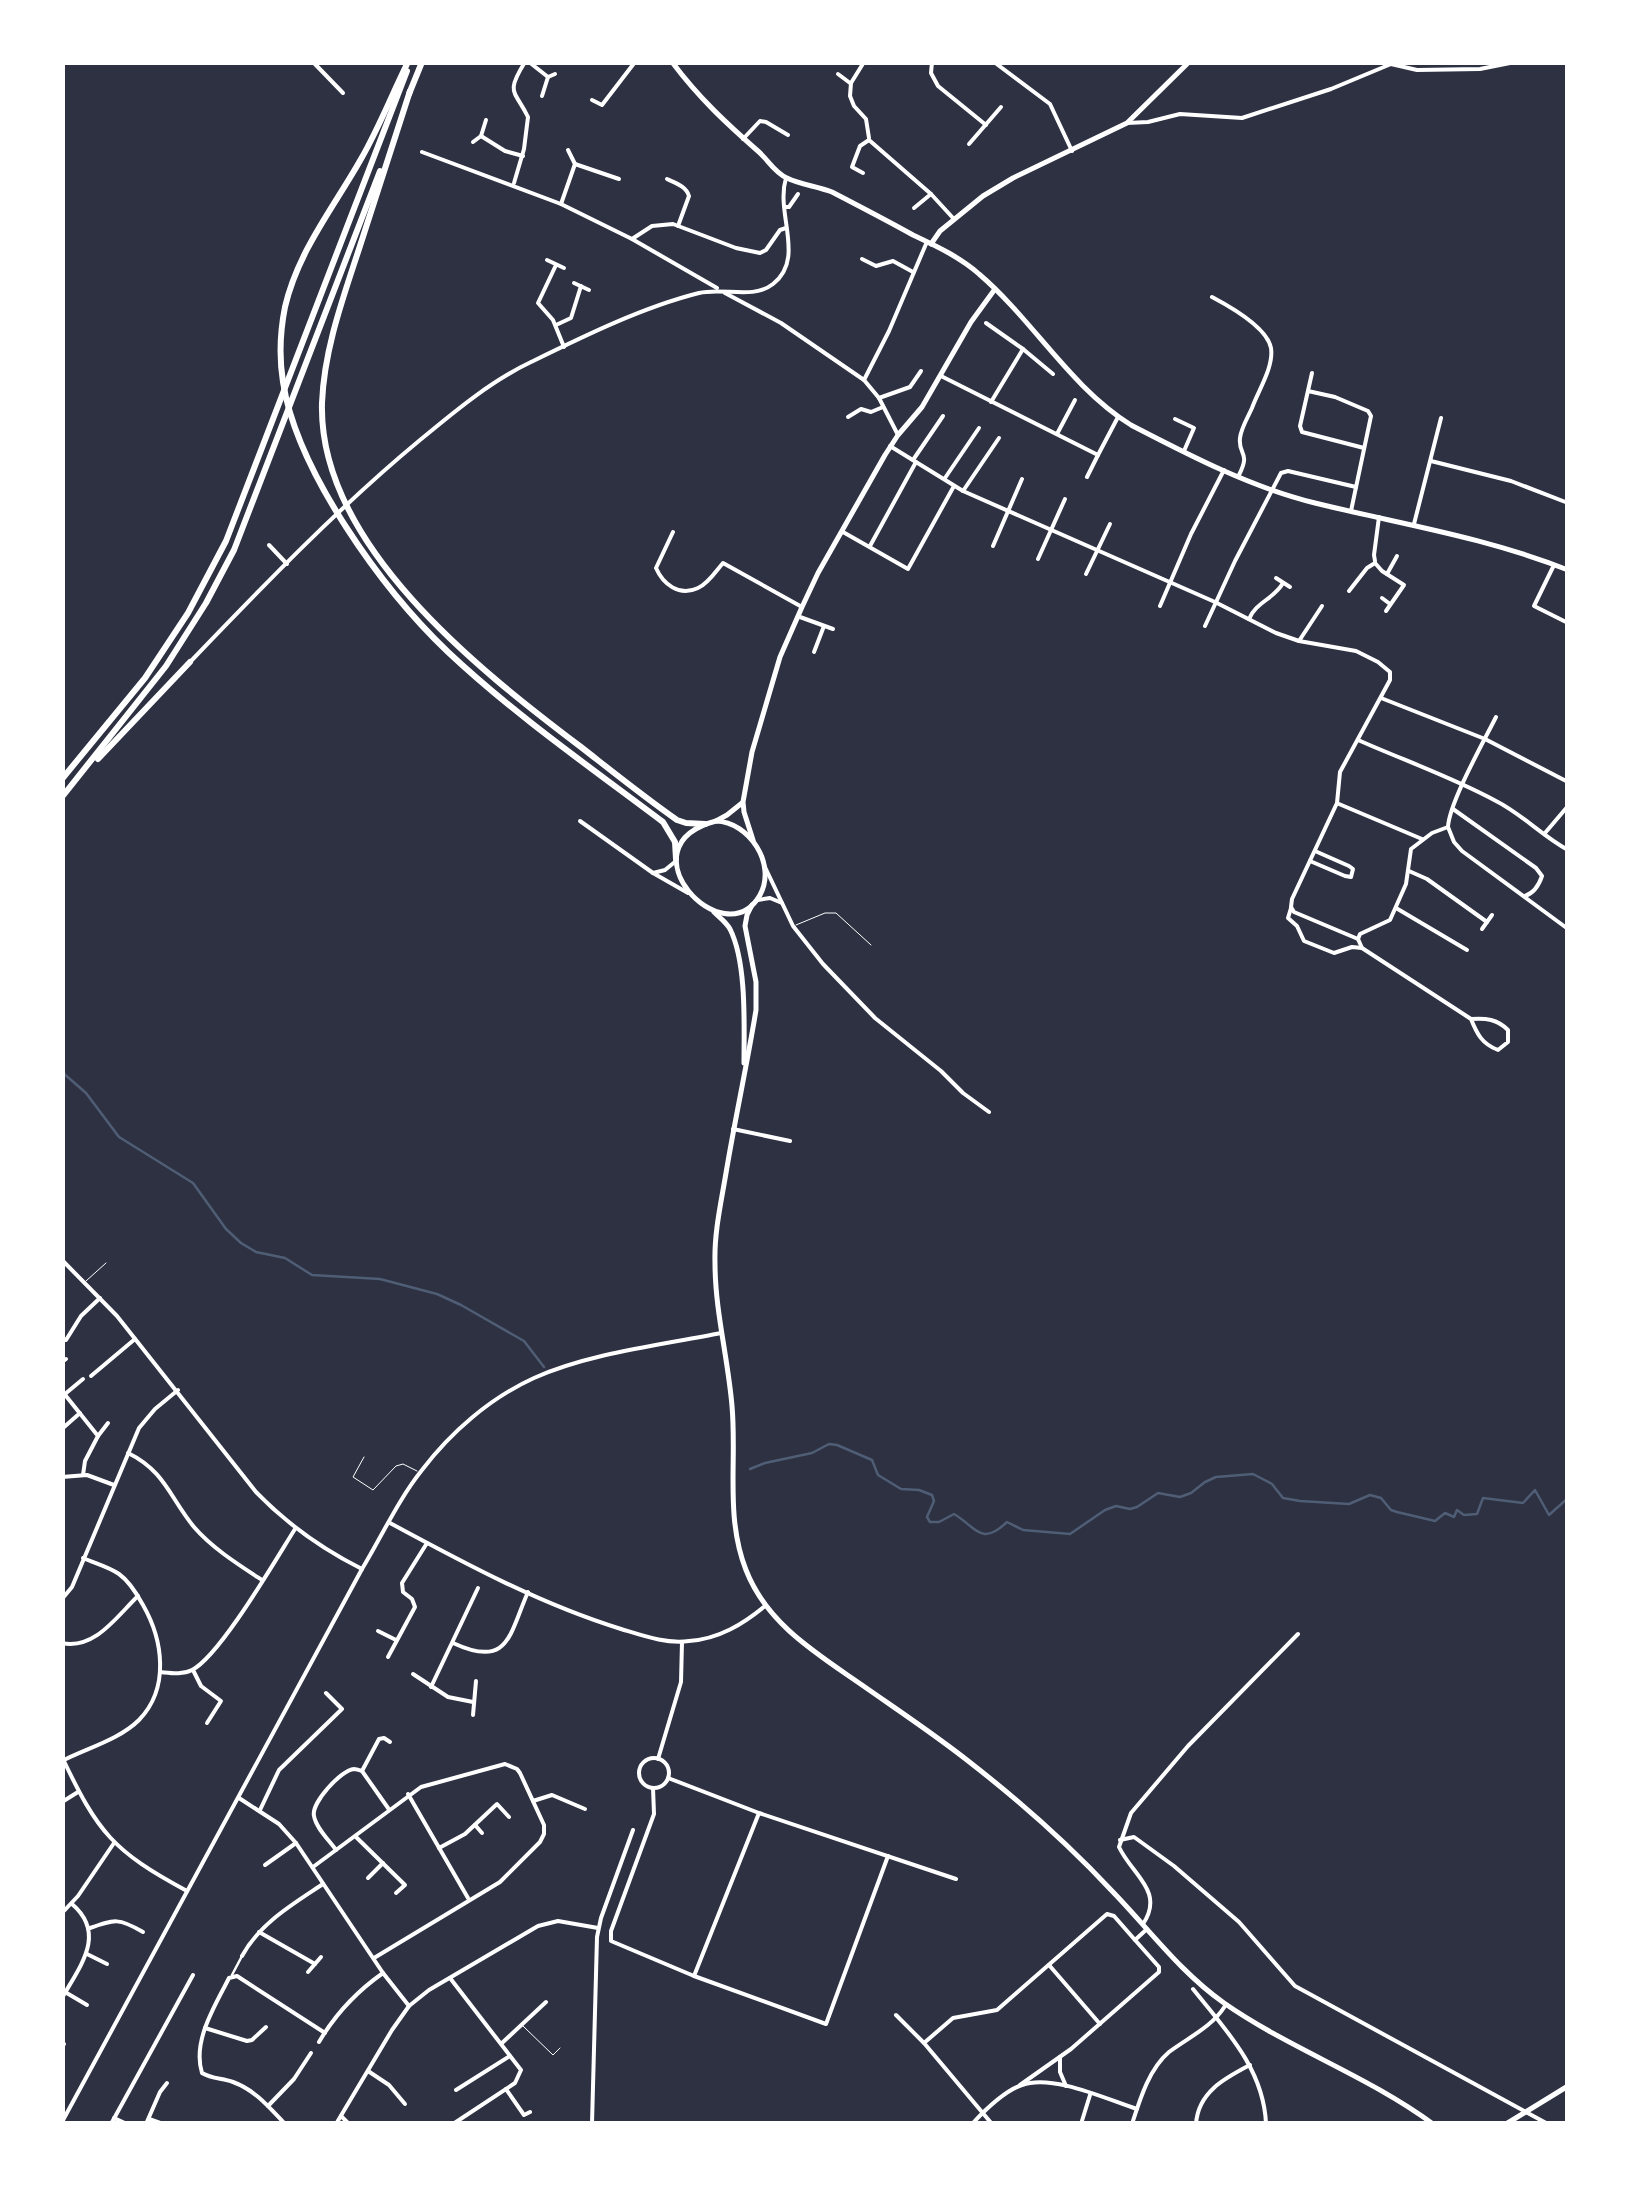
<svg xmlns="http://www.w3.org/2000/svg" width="1630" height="2186" font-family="Quicksand,sans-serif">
<rect width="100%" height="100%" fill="#2d3142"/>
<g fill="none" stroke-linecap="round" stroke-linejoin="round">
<!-- stream -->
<g stroke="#4f5d75" stroke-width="2.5">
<polyline points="62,1072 86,1093 119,1137 193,1183 226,1229 241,1243 256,1252 285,1258 312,1275 380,1279 437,1294 461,1305 524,1341 544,1367"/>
<path d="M 750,1469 L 765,1463 L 812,1453 L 829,1444 L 837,1445 L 872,1460 L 878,1475 L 901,1489 L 919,1490 L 932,1495 L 934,1501 L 927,1517 L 930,1522 L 939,1522 L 954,1514 C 976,1527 981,1547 1007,1522 L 1023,1530 L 1070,1534 L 1105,1510 L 1116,1506 L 1130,1509 L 1137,1507 L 1158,1493 L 1180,1497 L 1191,1493 L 1205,1482 L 1216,1477 L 1253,1474 L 1272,1484 L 1283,1498 L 1300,1501 L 1349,1504 L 1370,1495 L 1381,1498 L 1391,1510 L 1397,1512 L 1435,1521 L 1445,1513 L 1454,1517 L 1457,1510 L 1464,1515 L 1477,1514 L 1483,1498 L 1523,1503 L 1535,1490 L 1549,1515 L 1568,1498"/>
</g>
<!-- service -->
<g stroke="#fff" stroke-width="1">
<polyline points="796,925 825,913 836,913 871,945"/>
<polyline points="86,1281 106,1263"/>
<polyline points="364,1457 353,1477 373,1490 396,1466 403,1464 417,1471"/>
<polyline points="523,2026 553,2055 560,2048"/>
</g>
<!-- pedestrian -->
<polyline stroke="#fff" stroke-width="2.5" points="232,1975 242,1956"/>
<!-- minor -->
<g stroke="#fff" stroke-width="4">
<polyline points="313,62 343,93"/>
<polyline points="529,62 548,77"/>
<polyline points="864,62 851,83 850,96 854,106 866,119 869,138"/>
<polyline points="932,62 931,73 938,86 986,125"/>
<polyline points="994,62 1050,104 1072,151"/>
<polyline points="838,74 850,83"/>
<polyline points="542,96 548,77 555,74"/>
<polyline points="592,100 602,105 635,62"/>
<polyline points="1127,123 1148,122 1180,114 1242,118 1331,89 1391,64 1417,70 1480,69 1515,62"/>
<polyline points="481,136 505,151 523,156"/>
<polyline points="743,139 760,121 766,122 788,135"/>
<polyline points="473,142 481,136 486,120"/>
<polyline points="969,144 1001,107"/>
<polyline points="568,150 575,164 619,179"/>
<polyline points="422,152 561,204 632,239 717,288"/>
<polyline points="863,173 852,167 860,146 869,140 931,194 953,218"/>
<path d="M 667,179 C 675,183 686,186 689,196 L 678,226"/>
<path d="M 514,183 L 524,149 L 528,117 C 515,90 505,94 525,62"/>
<polyline points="561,204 575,164"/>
<polyline points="785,207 789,207 798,194"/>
<polyline points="914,208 931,194"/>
<polyline points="632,239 652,226 673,224 736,248 760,253 766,250 780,230 786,228"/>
<polyline points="862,259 876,266 893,261 913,272"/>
<polyline points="547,260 564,268"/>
<polyline points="556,265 538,303 553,320 564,347"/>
<polyline points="574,283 589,290"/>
<polyline points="725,293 781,323 864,380 879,398 898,435"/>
<path d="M 1212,297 C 1229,306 1267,327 1271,348 C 1274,367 1258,391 1252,408 C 1248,417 1241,428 1240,438 C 1238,456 1251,451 1239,475"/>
<polyline points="986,323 1023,349"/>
<polyline points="556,325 571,318 581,286"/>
<polyline points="1312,373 1300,426 1302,432 1364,448"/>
<polyline points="941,376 1098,455 1087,477"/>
<polyline points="864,380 889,331 926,244"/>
<polyline points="1308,391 1335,397 1368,411 1371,416 1351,511"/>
<polyline points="879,398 910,387 921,371"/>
<polyline points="991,402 1023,349 1053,374"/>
<polyline points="848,417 861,409 871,412 883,407"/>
<polyline points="1175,419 1194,428 1184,451"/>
<polyline points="1057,434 1075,400"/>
<polyline points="890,446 963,491 1215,602 1276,633 1299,641 1356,651 1378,662 1390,672 1390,680 1340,772 1337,803 1292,899 1291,907 1294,912 1358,939"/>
<polyline points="1098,455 1118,417"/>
<polyline points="913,460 943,416"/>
<polyline points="1431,461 1511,481 1568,503"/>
<polyline points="945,478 979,428"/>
<polyline points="963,491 999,438"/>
<polyline points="1414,524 1441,418"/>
<path d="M 673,532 L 656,568 C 663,584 679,597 698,588 C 708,584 716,571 723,563 L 802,607"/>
<polyline points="843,532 908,569 954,486"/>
<polyline points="269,545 287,564"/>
<polyline points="870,546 916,462"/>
<polyline points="993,546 1022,479"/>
<polyline points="1038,559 1065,499"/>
<polyline points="1375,561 1374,555 1379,517"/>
<polyline points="1375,563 1382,571 1404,585 1386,611"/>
<polyline points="1554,565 1534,606 1568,623"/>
<polyline points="1086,574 1110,524"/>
<polyline points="1387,574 1397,556"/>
<polyline points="1276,578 1290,587"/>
<polyline points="1349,591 1367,568 1375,563"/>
<polyline points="1382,598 1390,604"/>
<polyline points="1160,606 1191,534 1224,470"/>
<polyline points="800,617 833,629"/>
<path d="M 1249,619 C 1256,602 1274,599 1283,583"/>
<polyline points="1205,626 1235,561 1281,473 1288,471 1356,487"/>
<polyline points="1299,641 1322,606"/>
<polyline points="814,652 824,626"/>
<path d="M 192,660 C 265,584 339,507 420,440 C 455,411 491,381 531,362 C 584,336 643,307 699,293 C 723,287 753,300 773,284 C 806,258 775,214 786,178"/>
<polyline points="1381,698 1485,739 1568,782"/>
<path d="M 1358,740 C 1403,760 1452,777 1496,801 C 1522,814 1542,836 1568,850"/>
<polyline points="1339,804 1422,839"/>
<path d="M 1453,809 L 1536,868 L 1542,876 C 1539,885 1534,893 1525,896"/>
<polyline points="580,821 653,873 688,893"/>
<path d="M 1448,827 L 1432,833 L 1411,849 L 1406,884 L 1390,920 L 1360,934 L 1358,939 L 1362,948 L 1471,1019 C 1486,1018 1497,1019 1508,1030 L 1508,1042 L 1498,1050 C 1482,1044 1477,1034 1471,1019"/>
<polyline points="1448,827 1454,842 1462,851 1568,929"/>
<path d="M 1448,827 C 1449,803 1484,741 1496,717"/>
<polyline points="1545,833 1568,806"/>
<polyline points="1310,861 1345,876 1351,877 1353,869 1349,866 1315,851"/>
<polyline points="764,865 793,926 823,964 875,1018 941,1071 963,1093 989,1112"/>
<polyline points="1409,871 1427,879 1487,922"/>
<polyline points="653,873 665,870 676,861"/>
<polyline points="758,900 770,898 782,903"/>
<polyline points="1291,908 1288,918 1297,926 1304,941 1334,953 1352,947 1362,948"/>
<polyline points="1396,908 1467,950"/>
<polyline points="1482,929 1492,915"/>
<polyline points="733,1129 790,1141"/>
<path d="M 62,1260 L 117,1316 L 256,1492 C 287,1524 322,1549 362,1569"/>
<polyline points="62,1339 66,1340 81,1316 100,1298"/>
<polyline points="62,1362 66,1359"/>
<polyline points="91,1376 135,1339"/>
<polyline points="62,1391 98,1436 85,1461 83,1475"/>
<polyline points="65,1394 83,1379"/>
<polyline points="63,1428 80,1413"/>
<polyline points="98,1436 108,1423"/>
<path d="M 128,1453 C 165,1471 170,1498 194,1527 C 212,1548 239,1565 262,1580"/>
<polyline points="62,1477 87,1475 114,1485"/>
<path d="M 390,1523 C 464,1563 540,1604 621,1629 C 644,1636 666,1644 689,1641 C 719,1639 743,1624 765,1606"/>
<polyline points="62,1599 72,1587 139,1428 155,1409 178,1390"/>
<polyline points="378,1631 396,1640"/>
<path d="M 62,1643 C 95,1650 117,1616 138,1596"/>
<path d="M 453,1643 C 509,1669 509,1635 528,1592"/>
<polyline points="388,1657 415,1607 412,1599 403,1592 402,1583 427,1543"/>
<polyline points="193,1670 201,1686 221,1701 207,1723"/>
<path d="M 160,1672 C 171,1673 182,1675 192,1670 C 220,1656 276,1559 295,1529"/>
<polyline points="413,1674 448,1697 473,1702"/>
<polyline points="431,1687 478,1588"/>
<polyline points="473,1715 476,1681"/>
<path d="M 62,1757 C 98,1833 113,1851 187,1891"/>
<circle cx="654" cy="1773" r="15"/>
<polyline points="658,1759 681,1682 682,1642"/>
<path d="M 64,1760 C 88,1748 120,1739 139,1720 C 170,1688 163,1640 143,1605 C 137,1594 129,1581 119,1574 C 109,1567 94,1563 83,1558"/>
<polyline points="362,1771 379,1739 384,1738 390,1742"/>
<polyline points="668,1778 759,1813 956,1879"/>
<polyline points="653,1788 654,1814 611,1931 611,1941 694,1976 759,1813"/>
<polyline points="408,1794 468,1898"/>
<polyline points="239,1798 279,1824 296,1843 383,1973 409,2006"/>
<polyline points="533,1801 552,1795 585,1809"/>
<polyline points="62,1802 78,1792"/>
<polyline points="260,1810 279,1770 342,1709 326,1693"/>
<polyline points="475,1825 482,1833"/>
<polyline points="356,1837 405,1885 396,1893"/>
<polyline points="1120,1840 1134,1837 1174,1866 1239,1922 1295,1986 1548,2124"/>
<polyline points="439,1848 465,1834 497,1804 509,1817"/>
<path d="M 336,1850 C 329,1840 316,1828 314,1816 C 311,1803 341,1770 354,1769 C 356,1769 359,1770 362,1771 L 388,1808"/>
<polyline points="265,1865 296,1843"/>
<polyline points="313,1867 421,1787 505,1764 517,1769 520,1773 544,1825 544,1834 540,1842 500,1882 374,1958"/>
<polyline points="368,1878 383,1863"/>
<polyline points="62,1913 78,1896 114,1843"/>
<path d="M 1143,1924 C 1165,1891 1132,1875 1119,1847 L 1131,1813 L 1188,1746 L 1298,1634"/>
<path d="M 90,1928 C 115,1919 119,1918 143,1932"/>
<polyline points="259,1932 315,1964"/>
<polyline points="87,1954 107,1964"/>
<path d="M 242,1956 C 260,1923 293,1904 323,1884"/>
<polyline points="1049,1965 1100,2024"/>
<polyline points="308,1972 321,1957"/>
<polyline points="694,1976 826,2024 888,1856"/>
<polyline points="450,1978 521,2070 515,2083 453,2124"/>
<path d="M 1193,1989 C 1225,2029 1264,2069 1266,2124"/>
<polyline points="65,1992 87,2005"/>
<path d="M 62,1998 C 80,1966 107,1934 72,1904"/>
<polyline points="896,2015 924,2043 992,2124"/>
<polyline points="205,2028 247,2041 252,2040 266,2027"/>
<path d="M 319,2042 C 336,2013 356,1992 383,1973"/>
<polyline points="62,2043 64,2044"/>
<polyline points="502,2043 546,2002"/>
<polyline points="924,2043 953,2018 997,2010 1107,1914 1114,1916 1135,1940 1147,1929"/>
<polyline points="1060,2057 1060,2072 1066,2086"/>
<polyline points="368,2071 389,2085 405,2104"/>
<polyline points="1020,2085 1071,2049 1159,1972 1159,1967 1135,1940"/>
<polyline points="506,2089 524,2115 530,2112"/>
<polyline points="456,2090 510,2056"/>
<polyline points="268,2106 294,2079 311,2053"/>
<polyline points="341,2116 349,2124"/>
<polyline points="114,2118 127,2124"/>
<polyline points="149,2119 163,2124"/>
<polyline points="111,2124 193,1975"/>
<polyline points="146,2124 160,2092 167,2083"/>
<path d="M 285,2124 C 269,2107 255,2090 233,2082 C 222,2078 212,2079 202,2073 C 192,2041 215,2006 229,1978 L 237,1976 L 325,2033"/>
<polyline points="336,2124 392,2030 409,2006 429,1990 538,1926 558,1921 598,1928"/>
<polyline points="592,2124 597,1937 601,1918 633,1830"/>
<path d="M 972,2124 C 985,2110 1004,2091 1022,2085 C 1053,2074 1106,2099 1137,2109"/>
<polyline points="1081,2124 1090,2095"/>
<path d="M 1132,2124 C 1140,2099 1149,2069 1169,2052 C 1189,2037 1212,2027 1225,2006"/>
<path d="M 1196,2124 C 1198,2092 1225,2078 1250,2065"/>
</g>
<!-- tertiary -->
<path stroke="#fff" stroke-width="4" d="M 62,2122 L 362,1569 C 382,1536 398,1500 422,1470 C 451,1432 490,1398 534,1378 C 590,1353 661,1345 721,1333"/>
<!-- secondary -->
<g stroke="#fff" stroke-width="5">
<path d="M 672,62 C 699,98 726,123 759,152 C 768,160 775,173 787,178 C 801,185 817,186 832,192 C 859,206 886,220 913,235 C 936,246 960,257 979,274 C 1033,320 1070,387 1131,425 C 1189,455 1250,487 1315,503 C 1400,524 1485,537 1568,570"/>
<polyline points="931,244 940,231 983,196 1013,178 1127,123 1189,62"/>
<polyline points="716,821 727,815 742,803"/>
<polyline points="753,840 744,812 743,802 752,752 780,657 802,607 818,573 885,455 898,435 922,407 971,322 995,289"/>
<polyline points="1506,2124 1568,2086"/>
</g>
<!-- primary -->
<g stroke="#fff" stroke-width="5">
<path d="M 716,821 C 749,822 777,864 760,895 C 724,958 620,846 716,821 Z"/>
<path d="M 752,905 L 747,915 L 745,926 L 756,982 L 756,1010 C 747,1065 735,1119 726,1173 C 721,1203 714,1233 715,1263 C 715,1311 728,1358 732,1406 C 737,1461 725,1517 746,1570 C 767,1624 816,1653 862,1685 C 899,1711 937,1736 972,1764 C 1022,1803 1069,1845 1112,1891 C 1149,1929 1180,1972 1224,2003 C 1290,2049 1368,2076 1433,2124"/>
<path d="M 714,912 C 720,918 726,922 730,929 C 747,963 744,1026 744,1063"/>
</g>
<!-- trunk -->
<g stroke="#fff" stroke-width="6">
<path d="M 408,62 C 392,94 379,128 361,159 C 334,207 298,251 285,307 C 280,332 279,357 283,382 C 297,472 383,590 448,652 C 514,714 590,767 663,822 L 675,842 L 676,859"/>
<path d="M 410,91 C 393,143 376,196 359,249 C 343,298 324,350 322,403 C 318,544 479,670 581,747 C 613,772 644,797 677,820 L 686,823 L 705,824"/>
<polyline points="409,94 422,62"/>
<polyline points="98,759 190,662"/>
<polyline points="62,779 145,678 188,613 226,541 407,71"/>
<polyline points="62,797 166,666 206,603 234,550 380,171"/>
</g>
</g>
<!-- border -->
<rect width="1630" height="2186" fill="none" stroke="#ffffff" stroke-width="130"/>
</svg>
